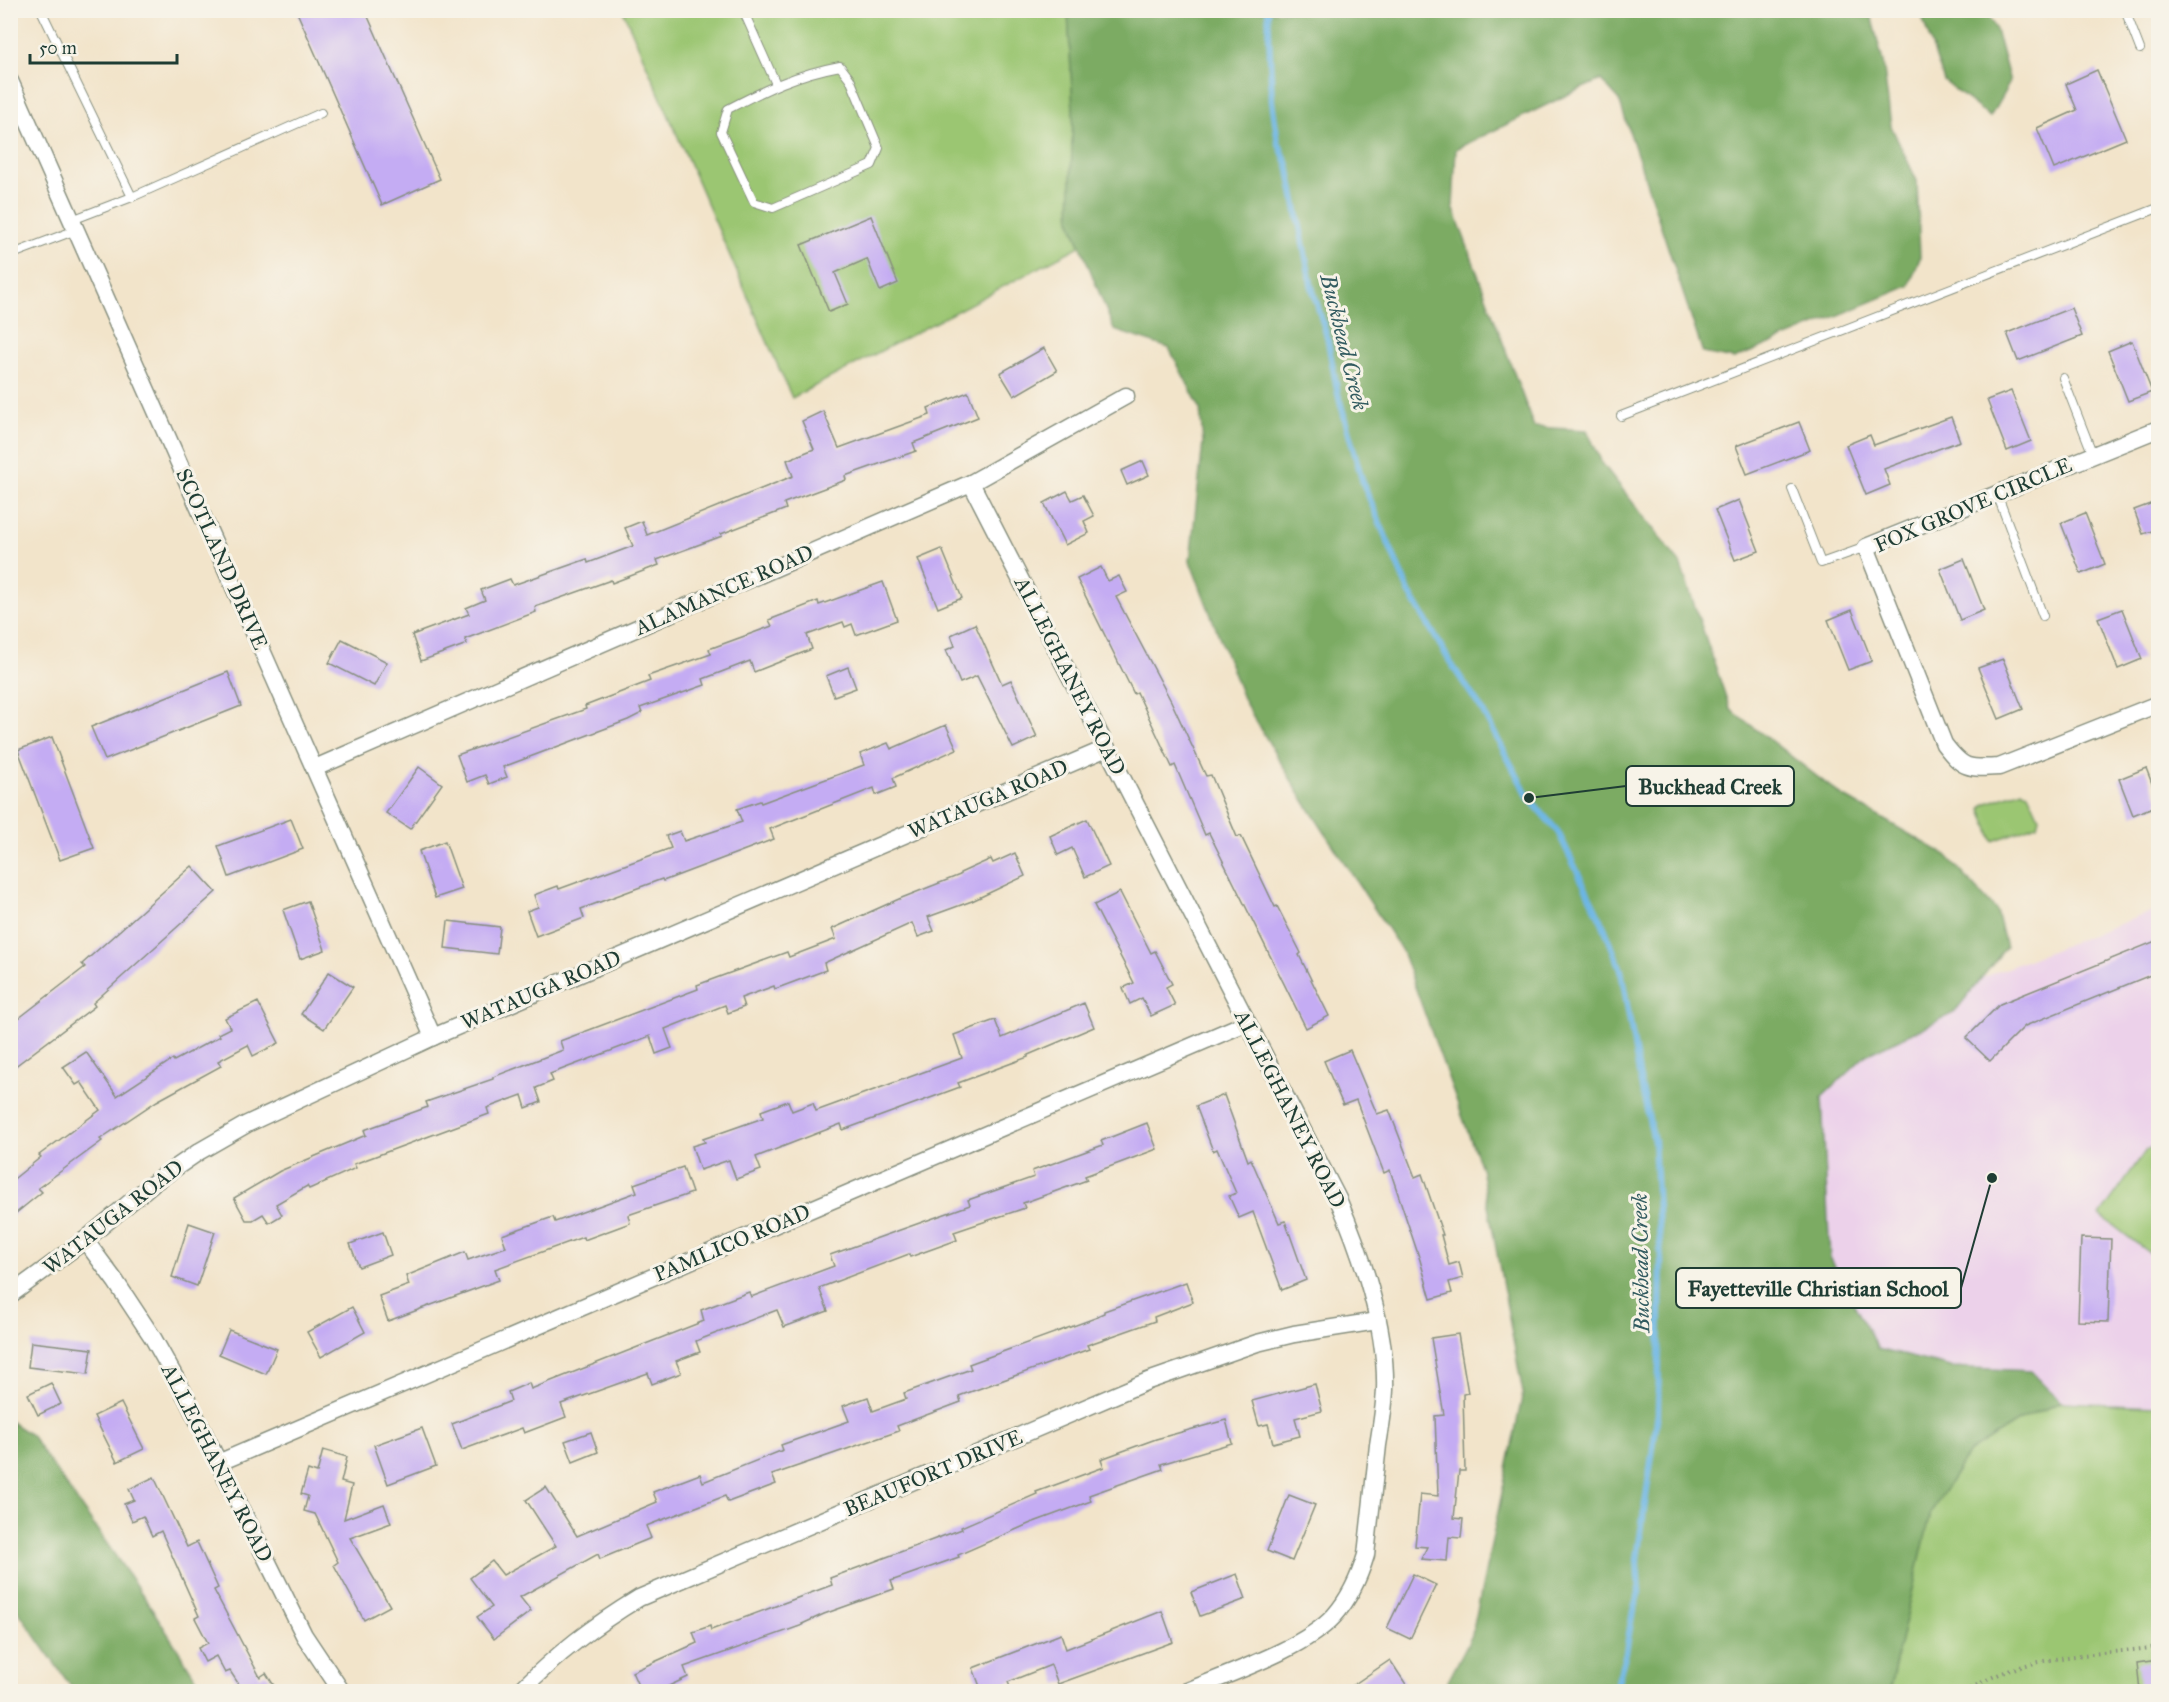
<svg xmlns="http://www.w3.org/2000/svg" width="2169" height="1702" font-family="'IM FELL Great Primer',serif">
<rect width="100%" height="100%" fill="#f7f3e8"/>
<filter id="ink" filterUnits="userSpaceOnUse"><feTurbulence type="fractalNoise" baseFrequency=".0167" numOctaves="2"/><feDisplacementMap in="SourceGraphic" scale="12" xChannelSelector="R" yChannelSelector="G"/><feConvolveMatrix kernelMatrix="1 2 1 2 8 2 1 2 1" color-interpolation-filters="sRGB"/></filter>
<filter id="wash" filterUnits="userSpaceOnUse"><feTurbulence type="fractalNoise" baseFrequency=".008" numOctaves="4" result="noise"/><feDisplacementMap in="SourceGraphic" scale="24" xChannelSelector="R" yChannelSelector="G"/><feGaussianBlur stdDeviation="1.35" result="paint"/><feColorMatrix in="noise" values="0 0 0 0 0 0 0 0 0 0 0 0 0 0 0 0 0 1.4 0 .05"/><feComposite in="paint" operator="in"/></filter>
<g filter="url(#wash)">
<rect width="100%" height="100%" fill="#f2e4ca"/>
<!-- built -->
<polygon fill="#ecd1ea" points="2158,909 2158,1406 2043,1401 1835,1369 1818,1026 1828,1038"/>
<!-- green -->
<g fill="#9bc672" stroke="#5d8253" stroke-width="1.5">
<polygon points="623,11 1068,11 1073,110 1070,219 1080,246 792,398"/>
<polygon points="2022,790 2028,793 2039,817 2037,825 1993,841 1981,809 1985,804"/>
<polygon points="2158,1144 2158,1260 2100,1215 2146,1150"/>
<polygon points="2061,1402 2158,1406 2158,1691 1889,1692 1931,1512 1969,1452 2018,1421"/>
</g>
<!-- forest -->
<g fill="#7cab64" stroke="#4e744c" stroke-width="1.5">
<polygon points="1068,11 1870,11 1883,62 1891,126 1917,181 1920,258 1909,286 1734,359 1703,353 1619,100 1601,80 1569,94 1456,149 1453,207 1534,427 1587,430 1602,463 1680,563 1730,709 1841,795 1946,855 1997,911 2006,947 1954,1013 1866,1055 1822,1097 1830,1259 1878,1349 1951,1367 2031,1371 2061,1402 2018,1421 1969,1452 1931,1512 1889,1691 1443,1691 1472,1635 1523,1393 1481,1168 1402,951 1299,793 1244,701 1190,561 1203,443 1200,408 1169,348 1114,330 1070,219 1073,110"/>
<polygon points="1920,11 1986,11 1996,30 2010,82 1990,117 1944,81"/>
<polygon points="11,1422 31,1435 149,1604 204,1691 74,1691 16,1608 11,1605"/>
</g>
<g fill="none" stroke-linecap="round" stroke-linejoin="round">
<!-- stream -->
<polyline stroke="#6cb6e4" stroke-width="6" points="1268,10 1272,101 1278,142 1288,165 1311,284 1327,337 1338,394 1363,483 1409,592 1452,665 1482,710 1529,798 1558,832 1602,922 1621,970 1640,1079 1654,1141 1661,1261 1658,1413 1637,1559 1639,1593 1633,1610 1626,1652 1615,1692"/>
</g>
<g id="blocks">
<!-- building -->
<g fill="#c4acf3">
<polygon points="296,10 365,10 440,179 382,205"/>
<polygon points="2097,70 2126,139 2054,169 2037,128 2077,110 2066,84"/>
<polygon points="871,216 898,283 880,291 867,259 835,273 848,304 829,312 801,245"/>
<polygon points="2071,308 2082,336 2018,361 2007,333"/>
<polygon points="2132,341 2152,392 2128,401 2108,351"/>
<polygon points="1044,348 1057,371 1014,396 1000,373"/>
<polygon points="2011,391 2031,441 2007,451 1987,400"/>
<polygon points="968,392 978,417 913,443 916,451 845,476 846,480 784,503 786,509 721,534 722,536 657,560 659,565 612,583 611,580 535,607 536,612 465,639 467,644 421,661 412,635 469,614 466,608 485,600 481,590 510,579 513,585 587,559 588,563 633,546 625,528 642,521 647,535 793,476 787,460 814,449 802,421 823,411 839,448 930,415 928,408"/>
<polygon points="1951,417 1960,441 1884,469 1890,485 1866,495 1846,445 1870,435 1874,445"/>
<polygon points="1799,422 1810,450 1747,474 1736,446"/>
<polygon points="1143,461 1149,475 1127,485 1121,471"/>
<polygon points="1067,491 1072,500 1083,495 1094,516 1084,521 1089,533 1065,545 1044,503"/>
<polygon points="1739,500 1759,551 1735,560 1715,510"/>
<polygon points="2158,501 2158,529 2143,534 2134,510"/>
<polygon points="2085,513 2105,564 2081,574 2061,523"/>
<polygon points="942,549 962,598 938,608 918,559"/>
<polygon points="1964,559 1984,610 1960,620 1940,569"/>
<polygon points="1101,567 1108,581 1119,576 1127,592 1116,597 1171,701 1206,776 1211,775 1237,837 1241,836 1275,907 1277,906 1301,953 1299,955 1329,1016 1306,1028 1209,833 1205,835 1175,765 1172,767 1137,692 1134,694 1077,579"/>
<polygon points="883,582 897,620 856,635 852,624 845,627 843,622 807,635 812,649 754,672 750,661 703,679 705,685 640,708 642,713 628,720 503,767 507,777 489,784 485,775 467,782 457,755 586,709 585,706 650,681 648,676 711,654 709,649 772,626 769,620 818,601 819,605"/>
<polygon points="2122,609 2142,659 2118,669 2098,618"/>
<polygon points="1852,610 1872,661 1848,670 1828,620"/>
<polygon points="975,624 1002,684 1011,680 1037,737 1013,748 977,676 960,683 946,650 955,646 951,635"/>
<polygon points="342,639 387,662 374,686 329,663"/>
<polygon points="2003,659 2023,709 1999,719 1978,668"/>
<polygon points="848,667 856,688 834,696 826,676"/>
<polygon points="228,672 241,706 105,760 91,727"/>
<polygon points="946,725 957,749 893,778 896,787 876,795 874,788 770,829 774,839 663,881 662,879 581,909 584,918 536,936 527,911 538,907 534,895 558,886 559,889 671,848 666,836 680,831 684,841 742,822 737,809 760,801 761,803 864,765 860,754 888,743 891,749"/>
<polygon points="52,737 94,848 60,860 18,750"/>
<polygon points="419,767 442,784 410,829 386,813"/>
<polygon points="2146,768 2158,799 2158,805 2133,815 2119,779"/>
<polygon points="291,819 303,849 229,877 218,846"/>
<polygon points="1087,819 1109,866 1085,877 1072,848 1058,855 1050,836"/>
<polygon points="445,841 462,889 435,898 419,851"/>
<polygon points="1015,853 1025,876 972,901 928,917 934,931 918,937 912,923 824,963 826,970 775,989 774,986 741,998 744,1007 728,1013 725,1005 665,1029 672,1048 656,1054 650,1036 550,1074 553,1081 536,1088 541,1102 526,1108 522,1095 487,1108 489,1114 354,1164 356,1168 309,1189 307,1186 276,1204 282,1215 269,1223 263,1214 253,1220 246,1220 234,1198 280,1171 366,1135 364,1130 428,1107 426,1102 493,1079 493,1077 563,1050 560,1041 698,989 697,985 787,952 789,957 836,939 832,929 899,899 960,875 960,873 991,859 993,863"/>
<polygon points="192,866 216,892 93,1003 95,1006 10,1070 10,1025 85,967 82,964"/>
<polygon points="1120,892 1151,953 1155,951 1172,984 1166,987 1175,1005 1151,1016 1142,998 1130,1004 1123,988 1134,983 1094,905"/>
<polygon points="308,901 325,950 300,959 283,910"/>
<polygon points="448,921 500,927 497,954 445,948"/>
<polygon points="2158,940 2158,972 2025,1026 1990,1061 1966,1038 2000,1004"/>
<polygon points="329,972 353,987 324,1029 301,1014"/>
<polygon points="258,1002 279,1043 253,1056 248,1045 218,1061 221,1066 157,1101 100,1139 102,1141 38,1188 42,1192 10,1218 10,1182 41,1157 39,1155 100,1110 81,1082 76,1085 63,1067 86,1052 117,1096 173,1059 174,1061 220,1036 218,1034 230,1028 225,1018"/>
<polygon points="1084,1003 1094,1027 1028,1055 1028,1057 958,1083 960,1087 843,1130 841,1124 756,1157 761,1170 736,1179 729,1160 700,1170 692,1146 705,1142 703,1139 763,1118 761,1111 788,1101 792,1111 813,1103 816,1111 962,1058 954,1035 995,1020 1002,1038"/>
<polygon points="1350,1050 1377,1114 1389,1110 1415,1177 1422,1174 1443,1235 1441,1235 1449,1265 1459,1262 1463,1278 1449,1282 1452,1293 1431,1299 1420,1260 1390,1170 1384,1173 1356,1100 1343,1105 1324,1061"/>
<polygon points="1224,1095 1248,1161 1251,1159 1279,1223 1285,1221 1306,1280 1282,1290 1253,1212 1239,1218 1229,1196 1236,1193 1217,1149 1213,1151 1196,1106"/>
<polygon points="1147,1123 1157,1149 1085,1176 1087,1180 1023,1203 1025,1208 954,1232 957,1240 910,1257 909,1254 819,1288 828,1311 784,1327 777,1310 696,1341 700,1352 676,1361 681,1373 652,1384 648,1373 561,1404 566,1417 524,1433 522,1428 462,1450 452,1424 511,1401 508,1392 529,1383 531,1389 704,1321 701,1310 749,1292 751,1297 834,1266 830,1255 970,1205 968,1200 1034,1177 1032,1171 1103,1145 1101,1141"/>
<polygon points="683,1167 692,1193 628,1215 630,1223 584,1240 583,1237 495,1269 499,1280 388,1321 379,1296 409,1285 406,1276 465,1252 468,1260 506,1247 502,1235 553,1217 555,1222 637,1192 634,1184"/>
<polygon points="189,1223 215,1232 197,1286 172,1277"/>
<polygon points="383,1232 391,1255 359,1267 350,1244"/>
<polygon points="2081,1238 2111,1239 2108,1322 2078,1321"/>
<polygon points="1186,1282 1193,1302 1154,1317 1155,1321 1087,1345 1089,1349 959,1396 961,1402 897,1426 899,1431 772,1475 776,1484 728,1502 725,1496 646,1526 651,1538 600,1559 598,1554 520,1597 531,1611 494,1639 477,1617 492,1607 470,1578 492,1561 503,1575 556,1546 526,1500 546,1487 577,1536 657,1502 653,1492 700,1474 703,1482 783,1450 781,1445 849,1421 843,1406 868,1397 873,1411 906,1399 904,1393 971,1369 969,1364 1098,1317 1097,1316 1104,1313 1104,1311"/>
<polygon points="352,1307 365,1332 321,1357 307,1332"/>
<polygon points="229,1330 277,1349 266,1374 219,1354"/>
<polygon points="1458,1334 1468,1393 1463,1394 1465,1471 1459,1471 1454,1518 1463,1519 1461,1538 1449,1537 1447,1561 1421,1559 1427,1547 1415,1546 1420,1494 1438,1496 1435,1416 1444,1415 1431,1338"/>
<polygon points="31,1342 92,1349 88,1374 28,1367"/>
<polygon points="51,1383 61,1404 38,1415 28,1394"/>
<polygon points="1315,1384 1322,1411 1295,1418 1300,1436 1273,1443 1268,1424 1259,1426 1252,1401"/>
<polygon points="121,1403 144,1449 117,1462 94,1416"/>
<polygon points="1226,1420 1232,1443 1161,1464 1163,1469 1089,1495 1091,1501 1031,1523 958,1555 959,1557 891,1581 894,1589 824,1614 802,1624 803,1625 684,1667 688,1677 656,1692 641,1692 632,1672 697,1643 693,1632 710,1626 711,1630 832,1585 830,1578 962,1529 961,1527 1037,1494 1036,1492 1104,1467 1101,1459 1156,1439"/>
<polygon points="422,1428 436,1466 388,1484 374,1445"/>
<polygon points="591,1432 598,1452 573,1462 565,1441"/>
<polygon points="323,1450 347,1457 341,1482 352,1485 344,1519 384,1504 391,1523 350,1538 390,1606 364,1620 334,1565 338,1562 315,1514 304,1511 308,1496 301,1494 308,1470 317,1473"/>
<polygon points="154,1477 187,1547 197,1542 218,1588 214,1590 260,1677 266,1673 278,1692 238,1692 242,1689 230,1671 225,1673 216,1656 205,1662 198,1648 208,1643 195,1618 199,1616 161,1531 152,1536 143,1516 132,1521 124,1504 134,1500 129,1489"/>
<polygon points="1289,1495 1315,1505 1292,1561 1267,1551"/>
<polygon points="1237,1574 1246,1599 1200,1616 1191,1592"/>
<polygon points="1413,1574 1436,1585 1410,1639 1387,1628"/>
<polygon points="1162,1611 1173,1642 1058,1684 1051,1665 1008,1682 1012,1692 982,1692 973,1668 1061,1634 1066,1649"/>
<polygon points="1390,1660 1411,1692 1343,1692"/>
<polygon points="2158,1660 2158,1688 2140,1691 2137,1663"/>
</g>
</g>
</g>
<g filter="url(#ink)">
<use href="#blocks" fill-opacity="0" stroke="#88907f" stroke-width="1.5"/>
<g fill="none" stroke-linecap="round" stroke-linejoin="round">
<!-- lane casing -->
<g stroke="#88907f" stroke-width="10">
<g id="lane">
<polyline points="41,10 132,197 72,220"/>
<polyline points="743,10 776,84"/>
<polyline points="2125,10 2140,49"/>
<path d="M 840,66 L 850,79 L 879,148 L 872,165 L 773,208 L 754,202 L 721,132 L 728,109 C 766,89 797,74 840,66 Z"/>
<polyline points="132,197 321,113"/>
<polyline points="10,255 76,230"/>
<polyline points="2063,378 2093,455"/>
<polyline points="1621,416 2158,208"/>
<polyline points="1792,489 1821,563 1866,547"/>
<polyline points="1997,494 2043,616"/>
</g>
</g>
<!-- street casing -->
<g stroke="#88907f" stroke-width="19">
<g id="street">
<polyline points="10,81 433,1037"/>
<path d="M 2158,429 L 1866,547 L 1944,744 C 1963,769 1968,769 1999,767 L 2158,704"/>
<path d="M 971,483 L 1338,1199 C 1362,1254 1387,1329 1385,1390 C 1384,1408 1381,1427 1378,1445 C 1374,1482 1370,1518 1366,1555 C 1359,1578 1350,1598 1334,1616 C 1304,1649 1227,1674 1185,1692"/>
<polyline points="315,768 971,483 1126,396"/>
<polyline points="85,1240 116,1282 153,1338 186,1397 304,1635 342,1692"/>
<polyline points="10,1295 85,1240 152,1184 200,1151 247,1124 433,1037 1107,748"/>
<polyline points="218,1463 1246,1023"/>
<path d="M 519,1692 C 558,1653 593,1626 639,1598 L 1148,1381 L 1257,1343 L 1294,1334 L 1377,1321"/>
</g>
</g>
<!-- path -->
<path stroke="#88907f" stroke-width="4" stroke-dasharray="1.5 4.5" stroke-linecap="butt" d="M 1966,1692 C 2023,1653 2093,1656 2158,1647"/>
<!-- lane -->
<use href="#lane" stroke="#fff" stroke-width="8"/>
<!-- street -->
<use href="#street" stroke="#fff" stroke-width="16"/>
</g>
</g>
<g text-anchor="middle" stroke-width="6" stroke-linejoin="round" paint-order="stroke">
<!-- street labels -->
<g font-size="21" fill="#1f3d34" stroke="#f7f3e8">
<text transform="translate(1973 505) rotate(-23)" y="7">FOX GROVE CIRCLE</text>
<text transform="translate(222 559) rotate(66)" y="7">SCOTLAND DRIVE</text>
<text transform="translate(724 590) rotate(-24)" y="7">ALAMANCE ROAD</text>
<text transform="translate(1070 676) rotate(63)" y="7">ALLEGHANEY ROAD</text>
<text transform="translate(988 799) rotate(-23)" y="7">WATAUGA ROAD</text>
<text transform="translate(541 990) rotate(-23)" y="7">WATAUGA ROAD</text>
<text transform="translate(1290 1109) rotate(63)" y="7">ALLEGHANEY ROAD</text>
<text transform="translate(113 1217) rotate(-38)" y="7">WATAUGA ROAD</text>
<text transform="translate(732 1243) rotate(-23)" y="7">PAMLICO ROAD</text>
<text transform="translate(217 1463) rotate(63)" y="7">ALLEGHANEY ROAD</text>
<text transform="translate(933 1473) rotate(-23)" y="7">BEAUFORT DRIVE</text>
</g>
<!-- water labels -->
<g font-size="22" font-style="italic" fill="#325b60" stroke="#f7f3e8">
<text transform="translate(1345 342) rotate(76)" y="8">Buckhead Creek</text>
<text transform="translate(1640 1263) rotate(-91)" y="8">Buckhead Creek</text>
</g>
</g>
<!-- callouts -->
<path fill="none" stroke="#1f3d34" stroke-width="2" d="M1529 798L1626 786M1992 1178L1961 1288"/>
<g fill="#1f3d34" stroke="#f7f3e8" stroke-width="2">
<circle cx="1529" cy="798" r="6"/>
<circle cx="1992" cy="1178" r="6"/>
</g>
<g fill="#f7f3e8" stroke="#1f3d34" stroke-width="2">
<rect x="1626" y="766" width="168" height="40" rx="6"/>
<rect x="1676" y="1268" width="285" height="40" rx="6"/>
</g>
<g font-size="22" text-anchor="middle" font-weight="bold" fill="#1f3d34">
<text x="1710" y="794">Buckhead Creek</text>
<text x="1818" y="1296">Fayetteville Christian School</text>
</g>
<!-- margin -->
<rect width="2169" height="1702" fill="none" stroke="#f7f3e8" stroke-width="36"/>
<!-- scale -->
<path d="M30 54v9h147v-9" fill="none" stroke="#1f3d34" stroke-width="3"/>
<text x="39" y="54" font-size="18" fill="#1f3d34" stroke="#f7f3e8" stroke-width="4.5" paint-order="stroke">50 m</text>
</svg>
